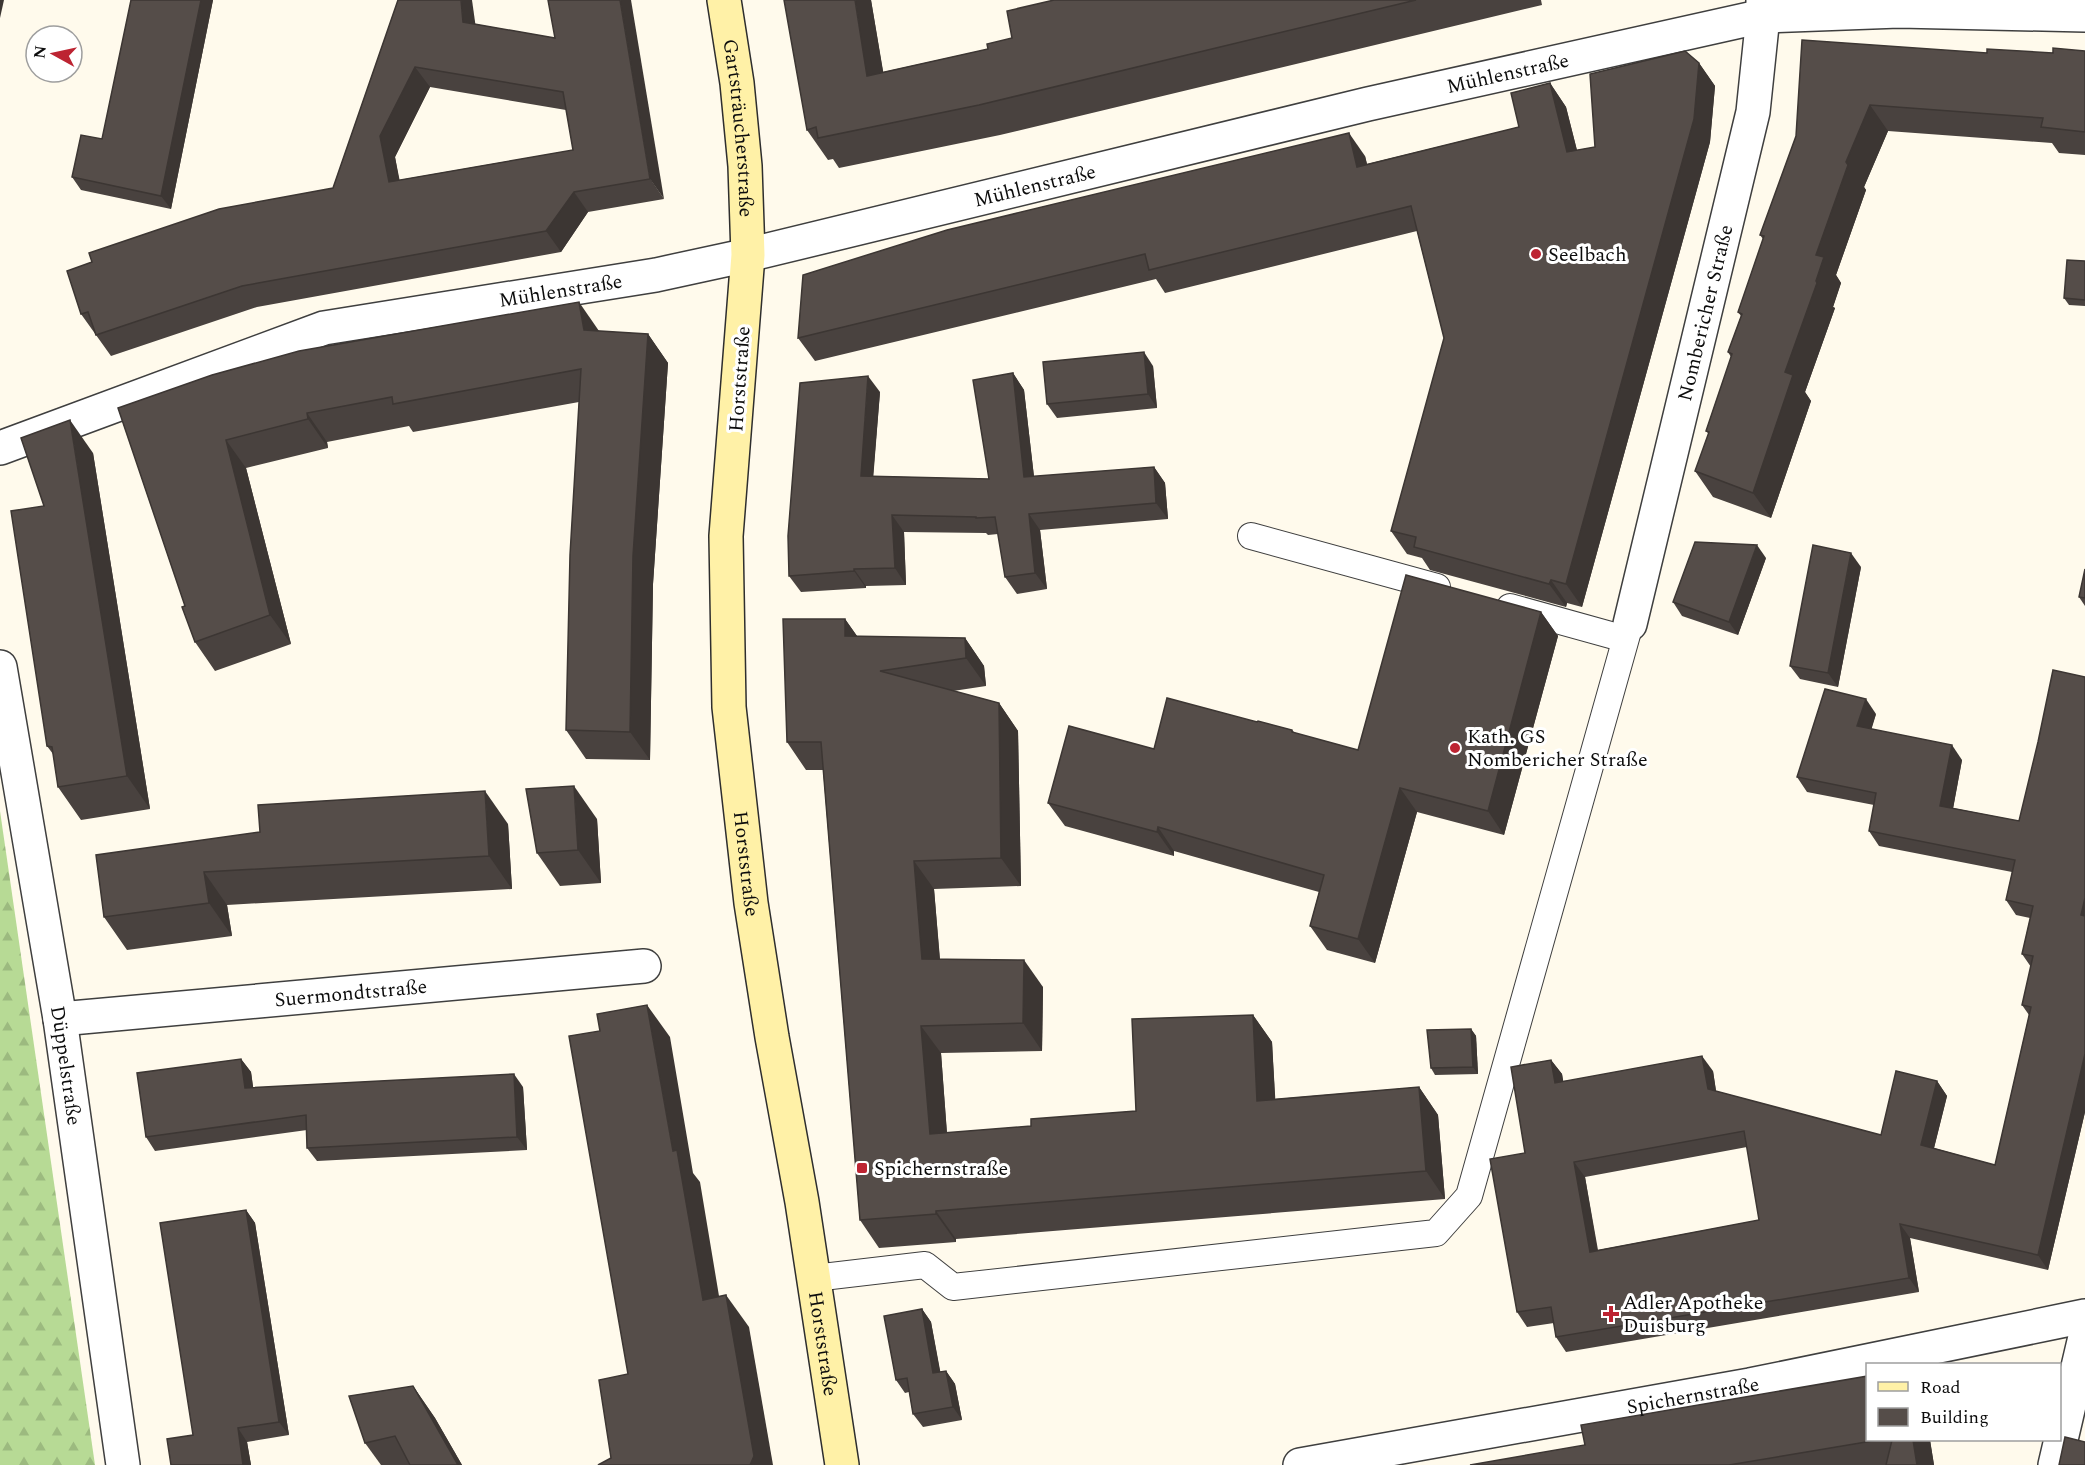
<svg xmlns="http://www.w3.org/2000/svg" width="2085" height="1465" font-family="Spectral,serif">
<defs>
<pattern id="forest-firs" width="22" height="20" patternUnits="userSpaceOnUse" patternTransform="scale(1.5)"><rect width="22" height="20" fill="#b7da95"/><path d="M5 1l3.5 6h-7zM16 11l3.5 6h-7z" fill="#9cba7f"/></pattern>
</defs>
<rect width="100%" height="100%" fill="#fffaec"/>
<!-- forest -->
<polygon fill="url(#forest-firs)" points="0,811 95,1465 0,1465"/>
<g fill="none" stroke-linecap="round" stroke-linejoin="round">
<!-- lane casing -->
<g stroke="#3f3f3f" stroke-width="28">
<g id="lane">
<polyline points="1251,536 1437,587"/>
<polyline points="1510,607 1625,639"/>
<polyline points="814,1278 925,1265 953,1287 1436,1233 1469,1196 1630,624"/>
</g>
</g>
<!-- street casing -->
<g stroke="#3f3f3f" stroke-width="36">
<g id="street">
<path id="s1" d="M 0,448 L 324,328 L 656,275 L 748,255 L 1368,104 L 1763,16 L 1899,11 L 2085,15"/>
<path id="s2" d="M 1630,624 L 1753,112 L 1763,16 L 1763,0"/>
<path id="s3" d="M 0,667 L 60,1019 L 123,1465"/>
<path id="s4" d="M 60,1019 L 644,966"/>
<path id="s5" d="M 1300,1465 L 1750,1385 L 2085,1316"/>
<polyline points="2055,1465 2085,1337"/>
</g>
</g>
<!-- secondary casing -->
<g stroke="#2e2e2e" stroke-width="36">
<g id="secondary">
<path id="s6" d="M 724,0 L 737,83 L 745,166 L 748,255 L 726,536 L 729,707 L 751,903 L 772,1037 L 802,1202 L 842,1465"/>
</g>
</g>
<!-- lane -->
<use href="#lane" stroke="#fff" stroke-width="26"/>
<!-- street -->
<use href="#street" stroke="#fff" stroke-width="33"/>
<!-- secondary -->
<use href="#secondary" stroke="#fff1a7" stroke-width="33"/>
</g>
<!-- wall -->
<g fill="#49423f" fill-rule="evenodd">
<polygon points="131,0 213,0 171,209 81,190 72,177 102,139"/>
<path d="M 398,0 L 475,24 L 555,38 L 664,199 L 588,212 L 561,252 L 257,307 L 111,356 L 81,314 L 333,188 ZM 430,87 L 566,110 L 573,150 L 399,180 L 395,157 Z"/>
<polygon points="871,0 883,72 988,49 1012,38 1054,0 1541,0 1542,5 1000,135 839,168 833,159 828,160 807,130"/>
<polygon points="2085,51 2085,155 2059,153 2052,143 1888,131 1864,187 1866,190 1836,275 1841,283 1833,307 1835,308 1805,392 1811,401 1771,518 1713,497 1695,471 1709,434 1706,431 1731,357 1728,352 1741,316 1738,312 1763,239 1760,235 1796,136 1987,53 2053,53"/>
<polygon points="1699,63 1715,86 1710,142 1582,607 1567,603 1566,607 1430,570 1422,558 1407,554 1391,531 1444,338 1417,231 1165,293 1156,279 815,361 798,338 1365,156 1367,164 1519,127 1550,83 1566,107 1577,150 1595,147"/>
<polygon points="2085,261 2085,306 2069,305 2064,298"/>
<polygon points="599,331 648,334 668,363 653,584 650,760 586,759 566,730 579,402 413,432 409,426 327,442 328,448 246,468 291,644 215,671 195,642 185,606 118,408"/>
<polygon points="1153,366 1157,408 1057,418 1047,404"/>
<polygon points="1013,373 1024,390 1034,477 1154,467 1165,483 1168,519 1040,530 1047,589 1017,594 1005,577 998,534 988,535 986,533 904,532 906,585 866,586 866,588 801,592 789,576 880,392 873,476 989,479"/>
<polygon points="93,453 150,809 81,820 58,787 53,754 47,746 44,506"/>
<polygon points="1766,558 1738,635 1682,616 1673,602"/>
<polygon points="1861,567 1838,687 1800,679 1790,666"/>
<polygon points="2085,569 2085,606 2079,597"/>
<polygon points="1541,612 1558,636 1504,835 1417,812 1375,963 1327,950 1310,926 1319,892 1174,851 1174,856 1065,826 1048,803 1154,749 1257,722 1292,730 1295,733 1358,750"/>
<polygon points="845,619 857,636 965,638 984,666 986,686 953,691 999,703 1018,731 1021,886 934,889 940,959 1043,987 1042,1051 941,1053 947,1133 1031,1126 1136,1111 1253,1015 1272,1042 1275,1099 1419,1087 1438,1115 1445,1199 956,1239 956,1242 879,1248 860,1220 823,770 806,770 787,742"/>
<path d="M 2085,677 L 2085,1112 L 2048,1270 L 1910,1238 L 1919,1292 L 1566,1352 L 1556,1337 L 1554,1323 L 1527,1327 L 1517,1312 L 1525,1153 L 1551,1060 L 1562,1074 L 1563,1081 L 1713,1071 L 1716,1091 L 1881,1135 L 1937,1081 L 1947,1096 L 1934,1148 L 1995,1165 L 2029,1015 L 2022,1005 L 2031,967 L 2022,954 L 2030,918 L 2016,915 L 2006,900 L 2012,872 L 1879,846 L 1869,831 L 1874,805 L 1807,792 L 1797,777 L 1876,714 L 1871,729 L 1962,760 L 1953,808 L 2019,821 ZM 1747,1147 L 1759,1220 L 1598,1250 L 1585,1177 Z"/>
<polygon points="597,819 601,883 560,886 537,853"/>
<polygon points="508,824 512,889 227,905 232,936 127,950 104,917 96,855"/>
<polygon points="1471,1029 1476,1036 1478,1074 1435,1075 1431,1068"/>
<polygon points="241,1059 251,1072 253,1087 523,1087 527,1150 317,1161 307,1148 307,1130 155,1151 146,1137"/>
<polygon points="246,1210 255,1223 289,1435 247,1442 251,1465 171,1465 193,1435"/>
<polygon points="922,1309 931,1322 940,1372 946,1371 955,1384 962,1420 923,1427 913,1414 909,1392 905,1393 896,1380"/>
<polygon points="413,1386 435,1418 462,1465 381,1465 365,1443"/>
<polygon points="1868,1440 1930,1440 1934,1465 1470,1465"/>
</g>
<!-- shaded-wall -->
<g fill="#3c3633">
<polygon points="0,0 4,0 0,18"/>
<polygon points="201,0 213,0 171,209 161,196"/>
<polygon points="461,0 472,0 478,43 463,22"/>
<polygon points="620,0 631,0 664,199 650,179"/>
<polygon points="855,0 871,0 889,106 867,76"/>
<polygon points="1699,63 1715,86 1710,142 1582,607 1566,584"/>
<polygon points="415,67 430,87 395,157 404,202 389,182 380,136"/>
<polygon points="1550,83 1566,107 1583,175 1567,152"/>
<polygon points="1870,105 1888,131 1864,187 1866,190 1836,275 1841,283 1833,307 1835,308 1805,392 1811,401 1771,518 1753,493 1785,372 1816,281 1816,255 1846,162"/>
<polygon points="1349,133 1365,156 1373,190 1357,167"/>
<polygon points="574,192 588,212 561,252 546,231"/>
<polygon points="579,302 599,331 584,330"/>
<polygon points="648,334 668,363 653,584 650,760 630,732 633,556"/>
<polygon points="1144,352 1153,366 1157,408 1148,394"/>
<polygon points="1013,373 1024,390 1036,494 1024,477"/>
<polygon points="868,376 880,392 872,493 861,476"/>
<polygon points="307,413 327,442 328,448 308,419"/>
<polygon points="70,420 93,453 150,809 127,776"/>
<polygon points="226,440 246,468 291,644 270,615"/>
<polygon points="1154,467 1165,483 1168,519 1156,503"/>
<polygon points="1029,514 1040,530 1047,589 1035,573"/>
<polygon points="892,515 904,532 906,585 895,568"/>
<polygon points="1757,545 1766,558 1738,635 1729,622"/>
<polygon points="1851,553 1861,567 1838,687 1828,673"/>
<polygon points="854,569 866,586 866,588 854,571"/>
<polygon points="1551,580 1567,603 1566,607 1549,584"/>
<polygon points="1541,612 1558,636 1504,835 1488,811"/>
<polygon points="845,619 864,646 845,636"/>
<polygon points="965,638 984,666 986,686 966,658"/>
<polygon points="1866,699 1876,714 1868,741 1857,726"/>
<polygon points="999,703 1018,731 1021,886 1001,858"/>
<polygon points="1952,745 1962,760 1951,820 1940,806"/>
<polygon points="574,786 597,819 601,883 578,850"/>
<polygon points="1400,788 1417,812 1375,963 1358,939"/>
<polygon points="485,791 508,824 512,889 489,856"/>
<polygon points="1158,827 1174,851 1174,856 1157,832"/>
<polygon points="914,861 934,889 942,987 922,959"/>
<polygon points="204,872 227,905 232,936 209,903"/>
<polygon points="2085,898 2085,921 2081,915"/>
<polygon points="1024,960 1043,987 1042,1051 1023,1023"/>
<polygon points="647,1005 670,1037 693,1173 700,1182 725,1332 703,1300 673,1151"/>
<polygon points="1253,1015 1272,1042 1277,1129 1257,1101"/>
<polygon points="921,1026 941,1053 949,1162 930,1134"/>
<polygon points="1471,1029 1476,1036 1478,1074 1473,1067"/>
<polygon points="2085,1054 2085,1112 2048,1270 2038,1255"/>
<polygon points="1702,1056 1713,1071 1718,1104 1708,1089"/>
<polygon points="241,1059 251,1072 255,1101 245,1088"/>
<polygon points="1551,1060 1562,1074 1566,1097 1555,1083"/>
<polygon points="514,1074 523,1087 527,1150 517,1137"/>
<polygon points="1937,1081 1947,1096 1931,1160 1921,1145"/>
<polygon points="1419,1087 1438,1115 1445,1199 1426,1171"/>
<polygon points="1574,1162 1585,1177 1600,1266 1590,1252"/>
<polygon points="246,1210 255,1223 289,1435 279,1422"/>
<polygon points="936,1211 956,1239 956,1242 936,1214"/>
<polygon points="1900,1224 1910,1238 1919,1292 1909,1278"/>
<polygon points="726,1295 749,1327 773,1465 750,1465"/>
<polygon points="922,1309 931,1322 943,1386 933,1373"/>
<polygon points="946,1371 955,1384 962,1420 953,1407"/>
<polygon points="413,1386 435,1418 462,1465 458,1465"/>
<polygon points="238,1428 247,1442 251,1465 243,1465"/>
<polygon points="1913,1440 1930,1440 1934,1465 1917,1465"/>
</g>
<!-- building -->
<g fill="#554d49" stroke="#3c3633" stroke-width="1.5" fill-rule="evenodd">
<polygon points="131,0 201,0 161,196 72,177 81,135 102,139"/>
<path d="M 398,0 L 461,0 L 463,22 L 555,38 L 548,0 L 620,0 L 650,179 L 574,192 L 546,231 L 242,286 L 96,335 L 88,312 L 81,314 L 67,271 L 92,262 L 89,253 L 219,209 L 333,188 ZM 415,67 L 563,92 L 573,150 L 389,182 L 380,136 Z"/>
<polygon points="784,0 855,0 867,76 988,49 987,44 1012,38 1007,11 1054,0 1416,0 979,105 818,138 816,127 807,130"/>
<polygon points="1802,40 1987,53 1987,49 2053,53 2053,48 2085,51 2085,132 2041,127 2043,118 1870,105 1846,162 1848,165 1816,255 1824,257 1816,281 1817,283 1785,372 1793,375 1753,493 1695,471 1709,432 1706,431 1732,354 1728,352 1742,314 1738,312 1764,236 1760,235 1796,136"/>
<polygon points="1685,51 1699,63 1694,119 1566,584 1551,580 1549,584 1414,547 1416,537 1391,531 1444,338 1411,206 1149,270 1145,254 798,338 803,275 947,230 1349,133 1357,167 1519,127 1511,93 1550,83 1567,152 1595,147 1590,74"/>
<polygon points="2067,260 2085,261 2085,300 2064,298"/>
<polygon points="579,302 584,330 648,334 633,556 630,732 566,730 570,555 581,369 393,404 392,397 307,413 308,419 226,440 270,615 195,642 182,607 185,606 118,408 212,375 299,351"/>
<polygon points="1144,352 1148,394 1047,404 1043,362"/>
<polygon points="1013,373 1024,477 1154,467 1156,503 1029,514 1035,573 1005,577 995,517 976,518 976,517 892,515 895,568 854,569 854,571 789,576 788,536 800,383 868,376 861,476 989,479 973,380"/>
<polygon points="70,420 127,776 58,787 52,747 47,746 11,511 44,506 21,438"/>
<polygon points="1695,542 1757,545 1729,622 1673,602"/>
<polygon points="1813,545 1851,553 1828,673 1790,666"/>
<polygon points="2085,569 2085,598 2079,597"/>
<polygon points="1406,575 1541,612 1488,811 1400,788 1358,939 1310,926 1324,875 1158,827 1157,832 1048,803 1069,726 1154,749 1167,698 1257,722 1258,721 1292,730 1292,732 1358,750"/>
<polygon points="783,619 845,619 845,636 965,638 966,658 880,671 999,703 1001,858 914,861 922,959 1024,960 1023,1023 921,1026 930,1134 1031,1126 1031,1119 1136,1111 1132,1019 1253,1015 1257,1101 1419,1087 1426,1171 936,1211 936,1214 860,1220 821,742 787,742"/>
<path d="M 2053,670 L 2085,677 L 2085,898 L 2081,915 L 2085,916 L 2085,1054 L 2038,1255 L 1900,1224 L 1909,1278 L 1556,1337 L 1551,1307 L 1517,1312 L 1490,1159 L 1525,1153 L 1511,1067 L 1551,1060 L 1555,1083 L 1702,1056 L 1708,1089 L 1881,1135 L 1896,1071 L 1937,1081 L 1921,1145 L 1995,1165 L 2031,1007 L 2022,1005 L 2033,956 L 2022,954 L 2033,906 L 2006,900 L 2015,860 L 1869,831 L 1876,793 L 1797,777 L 1825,689 L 1866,699 L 1857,726 L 1952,745 L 1940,806 L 2019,821 L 2038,742 ZM 1744,1131 L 1759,1220 L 1590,1252 L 1574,1162 Z"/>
<polygon points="574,786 578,850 537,853 526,789"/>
<polygon points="485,791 489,856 204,872 209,903 104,917 96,855 260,832 258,805"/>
<polygon points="647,1005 673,1151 677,1150 703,1300 726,1295 754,1456 750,1465 598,1465 611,1458 599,1380 628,1374 569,1036 600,1031 597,1014"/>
<polygon points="1471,1029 1473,1067 1431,1068 1427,1030"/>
<polygon points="241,1059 245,1088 514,1074 517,1137 307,1148 306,1115 146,1137 137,1073"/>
<polygon points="246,1210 279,1422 238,1428 243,1465 171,1465 167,1439 193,1435 160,1223"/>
<polygon points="922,1309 933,1373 946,1371 953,1407 913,1414 907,1378 896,1380 884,1316"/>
<polygon points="1868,1376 1868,1440 1878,1440 1729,1465 1470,1465 1585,1445 1581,1425"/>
<polygon points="413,1386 458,1465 410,1465 395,1436 365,1443 349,1396"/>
<polygon points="2065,1437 2085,1442 2085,1465 2059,1465"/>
<polygon points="1892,1440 1913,1440 1917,1465 1886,1465"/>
</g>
<!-- markers -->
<g fill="#bd2432" stroke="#fff" stroke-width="2">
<circle cx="1536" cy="254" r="6"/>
<circle cx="1455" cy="748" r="6"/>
<rect x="856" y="1162" width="12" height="12" rx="3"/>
<path d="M1608 1305h6v6h6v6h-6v6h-6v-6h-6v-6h6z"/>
</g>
<g text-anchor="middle" stroke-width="6" stroke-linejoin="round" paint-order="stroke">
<!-- street labels -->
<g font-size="20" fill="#0c0c0c" stroke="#fff">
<text dy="7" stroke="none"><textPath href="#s1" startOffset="1557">Mühlenstraße</textPath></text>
<text dy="7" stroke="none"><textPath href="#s6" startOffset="129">Gartsträucherstraße</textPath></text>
<text dy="7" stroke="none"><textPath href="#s1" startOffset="1071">Mühlenstraße</textPath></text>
<text dy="7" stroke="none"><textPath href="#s1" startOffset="585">Mühlenstraße</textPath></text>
<text dy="7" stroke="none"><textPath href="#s2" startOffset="320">Nombericher Straße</textPath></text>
<text transform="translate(739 379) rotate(-86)" y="7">Horststraße</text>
<text dy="7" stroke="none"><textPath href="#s6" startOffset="867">Horststraße</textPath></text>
<text dy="7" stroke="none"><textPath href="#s4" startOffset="292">Suermondtstraße</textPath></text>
<text dy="7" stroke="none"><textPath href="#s3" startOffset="404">Düppelstraße</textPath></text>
<text dy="7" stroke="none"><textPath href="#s6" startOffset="1353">Horststraße</textPath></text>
<text dy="7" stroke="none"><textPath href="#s5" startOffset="399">Spichernstraße</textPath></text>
</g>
<!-- poi labels -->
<g font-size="20" fill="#0c0c0c" stroke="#fff" text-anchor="start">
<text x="1548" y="261">Seelbach</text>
<text x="1467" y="743">Kath. GS<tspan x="1467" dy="23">Nombericher Straße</tspan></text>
<text x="874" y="1175">Spichernstraße</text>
<text x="1623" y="1309">Adler Apotheke<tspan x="1623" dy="23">Duisburg</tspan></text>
</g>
</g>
<!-- legend -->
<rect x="1866" y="1363" width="195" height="78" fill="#ffffff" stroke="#9e9e9e" stroke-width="1.5"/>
<rect x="1878" y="1382" width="30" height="9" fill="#fff1a7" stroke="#9e9e9e" stroke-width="1.5"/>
<text x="1920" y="1393" font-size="18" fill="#0c0c0c">Road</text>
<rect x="1878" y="1408" width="30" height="18" fill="#554d49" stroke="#9e9e9e" stroke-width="1.5"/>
<text x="1920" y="1423" font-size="18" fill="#0c0c0c">Building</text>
<!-- north arrow -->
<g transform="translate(54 54) rotate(278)"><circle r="28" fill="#ffffff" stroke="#9e9e9e" stroke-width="1.5"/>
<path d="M0-4.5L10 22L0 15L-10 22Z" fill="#bd2432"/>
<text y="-9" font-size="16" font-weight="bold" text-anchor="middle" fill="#0c0c0c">N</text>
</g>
</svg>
